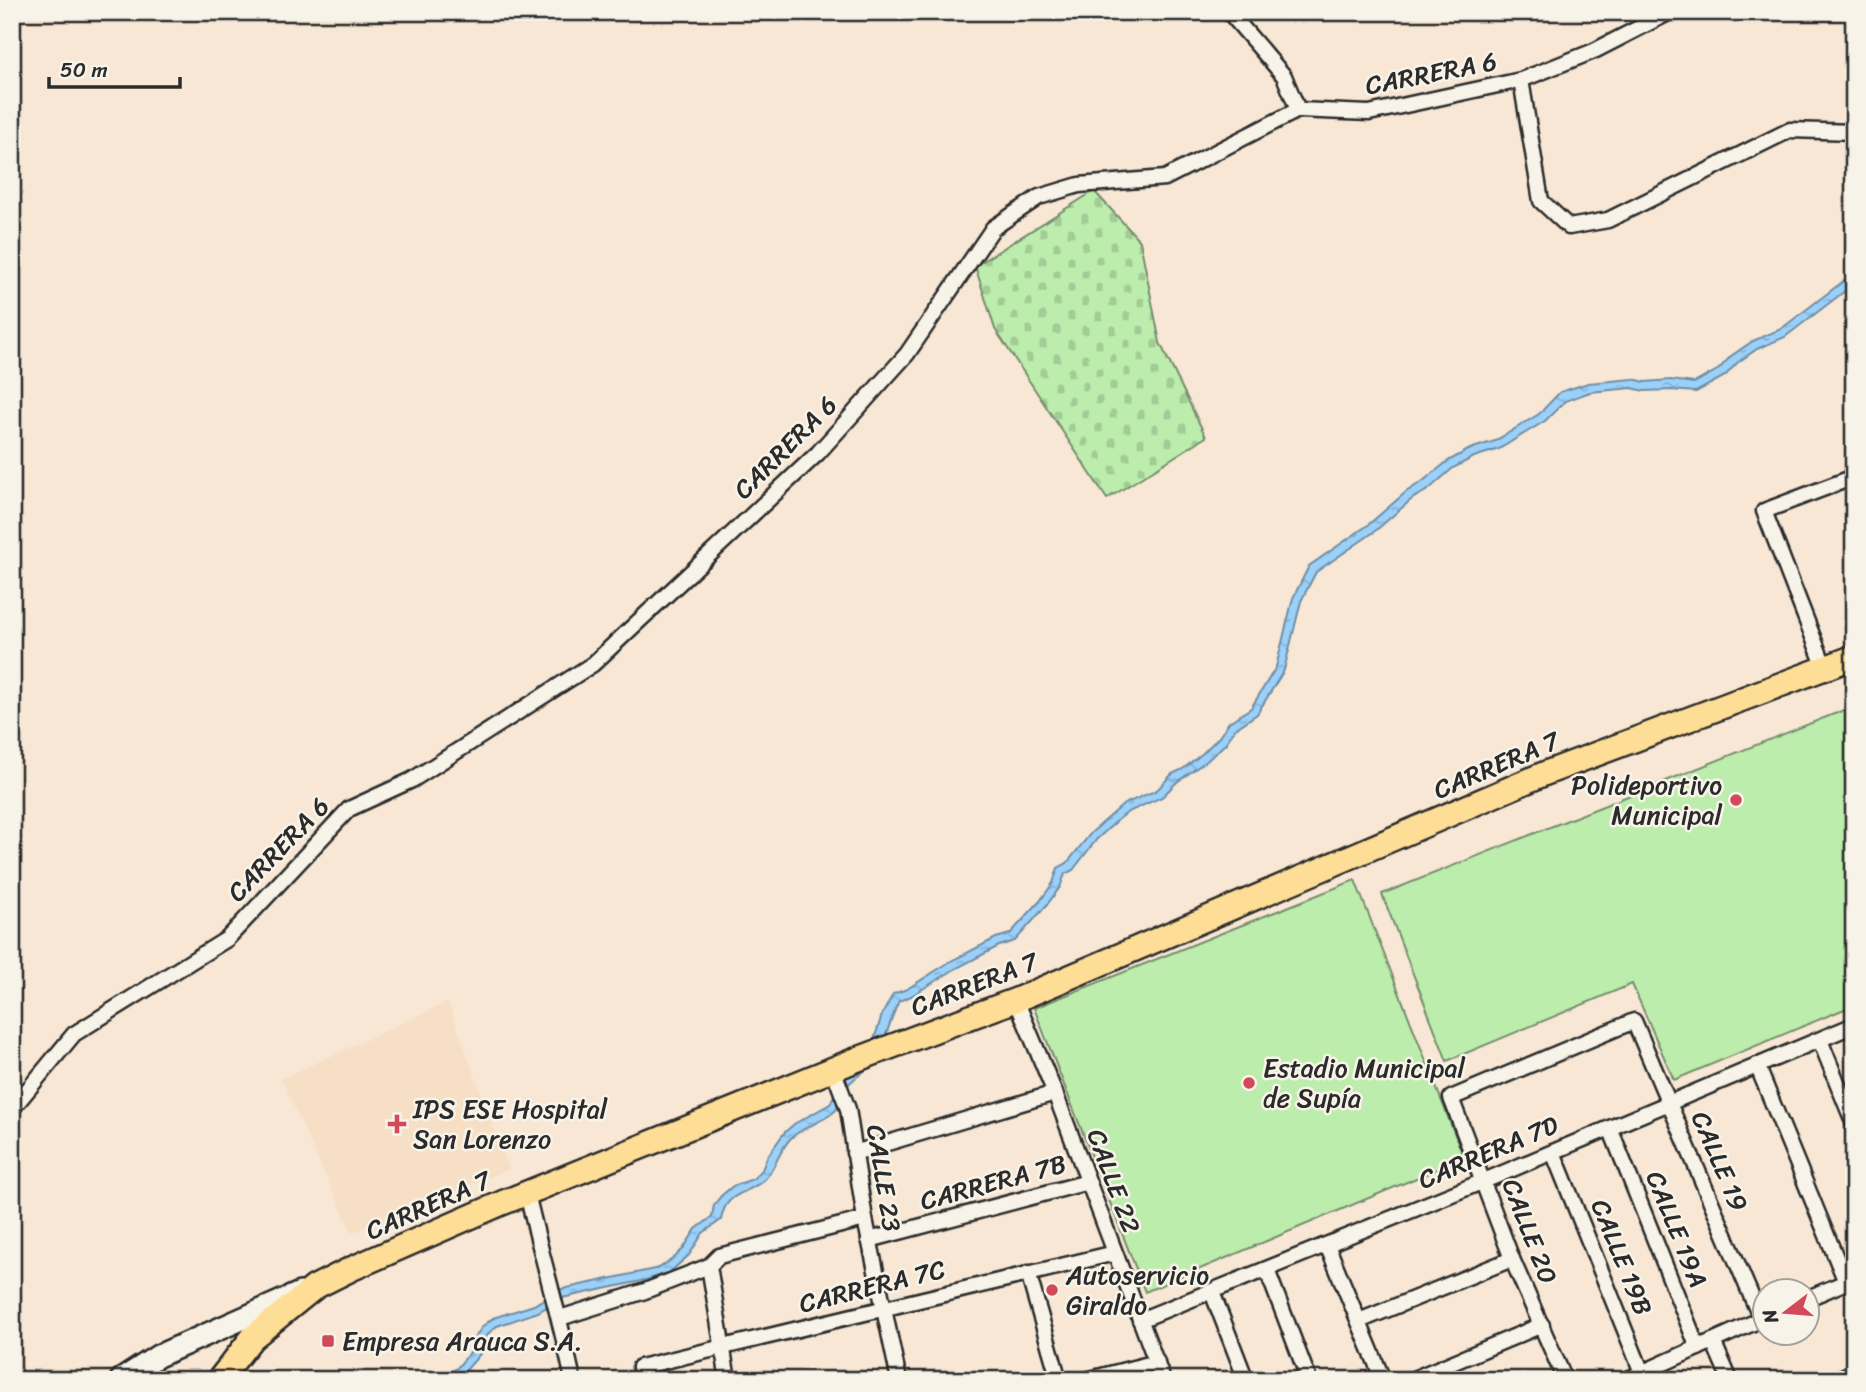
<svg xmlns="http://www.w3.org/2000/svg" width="1866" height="1392" font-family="Sriracha,sans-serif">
<defs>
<pattern id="cemetery-stones" width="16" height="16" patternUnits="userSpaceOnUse" patternTransform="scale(1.75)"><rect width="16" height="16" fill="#bcedad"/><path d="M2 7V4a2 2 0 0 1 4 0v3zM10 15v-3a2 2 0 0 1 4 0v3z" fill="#a2cb95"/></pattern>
<pattern id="water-ripples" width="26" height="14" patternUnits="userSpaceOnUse" patternTransform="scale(1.75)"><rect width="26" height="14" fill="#9bd0f9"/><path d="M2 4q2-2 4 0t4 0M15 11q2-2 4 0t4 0" fill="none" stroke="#86b3d6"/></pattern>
</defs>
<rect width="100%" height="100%" fill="#f7e7d4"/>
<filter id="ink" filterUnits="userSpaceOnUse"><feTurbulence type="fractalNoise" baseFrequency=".0143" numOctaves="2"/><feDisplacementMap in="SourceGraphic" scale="14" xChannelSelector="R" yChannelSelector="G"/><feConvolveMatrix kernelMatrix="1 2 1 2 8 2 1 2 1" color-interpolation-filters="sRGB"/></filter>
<g filter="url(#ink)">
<!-- built -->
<polygon fill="#f7dfc6" points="448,1002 509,1169 352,1233 281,1079"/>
<!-- cemetery -->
<polygon fill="url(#cemetery-stones)" stroke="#748c6c" stroke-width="2" points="1094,191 1140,241 1160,343 1206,437 1107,499 995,329 975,266"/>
<!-- green -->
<g fill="#bcedad" stroke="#748c6c" stroke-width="2">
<polygon points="1854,706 1854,1005 1674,1080 1632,984 1447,1061 1382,894"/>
<polygon points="1355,880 1464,1158 1145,1292 1034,1008"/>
</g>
<!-- water -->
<path fill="url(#water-ripples)" stroke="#6e8ea7" stroke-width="2" d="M 1854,273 L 1854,284 L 1785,337 L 1757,349 L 1737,363 L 1725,376 L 1696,392 L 1671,390 L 1644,391 L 1632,388 L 1590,392 L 1565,401 L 1545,421 L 1499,449 L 1474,457 L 1453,468 L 1428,490 L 1412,499 L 1374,532 L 1316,572 L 1301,601 L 1284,670 L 1257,714 L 1235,729 L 1226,743 L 1209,759 L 1177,782 L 1162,797 L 1128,812 L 1119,819 L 1097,839 L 1073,870 L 1065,874 L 1060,887 L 1046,906 L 1015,941 L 999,946 L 955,969 L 911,996 L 899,1001 C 891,1016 883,1049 875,1061 C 867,1072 852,1077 844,1090 C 840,1096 840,1104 836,1110 C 828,1120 802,1127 791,1138 C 779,1150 776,1168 765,1179 C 747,1196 726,1190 721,1220 L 703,1233 L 689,1255 L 670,1272 L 646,1280 L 562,1298 L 538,1312 L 497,1326 L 489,1333 L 482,1343 L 480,1354 L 462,1375 L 454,1380 L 436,1380 L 457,1368 L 472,1350 L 473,1340 L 483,1326 L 493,1318 L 534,1305 L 558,1290 L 659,1268 L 674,1258 L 683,1249 L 696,1229 L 712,1217 L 714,1205 L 721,1196 L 733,1186 L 753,1179 L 762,1170 L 767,1157 L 784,1133 L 794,1124 L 830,1104 L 840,1083 L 873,1043 L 882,1015 L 893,994 L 907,989 L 951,961 L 996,938 L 1010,934 L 1040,901 L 1053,883 L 1058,868 L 1067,863 L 1091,833 L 1124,804 L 1157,790 L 1172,774 L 1183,769 L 1203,753 L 1219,737 L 1229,722 L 1251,708 L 1276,667 L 1293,598 L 1309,566 L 1368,525 L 1406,492 L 1423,481 L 1448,461 L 1470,449 L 1495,441 L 1539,414 L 1560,392 L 1588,383 L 1633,379 L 1645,382 L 1671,380 L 1694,383 L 1719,369 L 1731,356 L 1753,341 L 1781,329 Z"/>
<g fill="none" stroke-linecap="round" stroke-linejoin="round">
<!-- street casing -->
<g stroke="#2b2b2b" stroke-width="19">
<g id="street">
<polyline points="1229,12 1284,76 1298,110"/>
<polyline points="1521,80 1541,201 1569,227 1608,220 1790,130 1854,132"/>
<polyline points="1825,668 1764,511 1854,477"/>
<polyline points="1016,1000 1055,1093 1163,1380"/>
<polyline points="1820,1040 1854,1124"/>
<polyline points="1757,1065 1846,1282"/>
<polyline points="833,1069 848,1109 865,1219 899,1380"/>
<polyline points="12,1109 74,1034 227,939 349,809 412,780 593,664 818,453 907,354 993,228 1039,197 1079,185 1165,178 1298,110 1369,113 1521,80 1594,51 1670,12"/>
<polyline points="1610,1128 1698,1348"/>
<polyline points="1553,1152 1645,1380"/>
<polyline points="854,1153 1055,1093"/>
<path d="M 527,1193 C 541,1255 560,1317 573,1380"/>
<polyline points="869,1240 1088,1182"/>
<polyline points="1327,1245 1383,1380"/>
<polyline points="1267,1270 1309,1380"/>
<polyline points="1028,1273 1059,1380"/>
<polyline points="1212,1292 1246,1380"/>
<polyline points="1806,1299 1853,1279"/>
<polyline points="560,1318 645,1291 709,1266"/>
<polyline points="1140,1320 1484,1181 1854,1025"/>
<polyline points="1359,1321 1512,1259"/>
<polyline points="1713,1341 1730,1380"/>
<polyline points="640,1367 1115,1253"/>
<polyline points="728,1380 709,1266 719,1256 865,1219"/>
<polyline points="1086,1380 1157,1362"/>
<polyline points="1411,1380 1542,1325"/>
<polyline points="1565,1380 1512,1259 1451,1098 1634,1021 1761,1319"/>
<polyline points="1626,1380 1764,1318"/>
<polyline points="1835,1380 1854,1372"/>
</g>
</g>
<!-- secondary casing -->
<g stroke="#2b2b2b" stroke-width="26">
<polyline id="secondary" points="121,1380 158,1356 300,1293"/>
</g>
<!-- primary casing -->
<g stroke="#2b2b2b" stroke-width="28">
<polyline id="primary" points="219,1380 252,1338 315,1287 351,1269 502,1203 858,1059 1016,1000 1546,773 1854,657"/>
</g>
<!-- street -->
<use href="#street" stroke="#f7f3e8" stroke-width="14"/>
<!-- secondary -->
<use href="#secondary" stroke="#f7f3e8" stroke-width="21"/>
<!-- primary -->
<use href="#primary" stroke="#fede96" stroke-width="23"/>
</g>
</g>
<!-- markers -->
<g fill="#d1495b" stroke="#f7f3e8" stroke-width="2.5">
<circle cx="1736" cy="800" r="7"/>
<circle cx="1249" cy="1083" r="7"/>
<path d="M393.5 1113.5h7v7h7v7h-7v7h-7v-7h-7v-7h7z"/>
<circle cx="1052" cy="1290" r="7"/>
<rect x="321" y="1334" width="14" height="14" rx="3.5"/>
</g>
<g text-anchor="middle" stroke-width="5" stroke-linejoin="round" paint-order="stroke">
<!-- street labels -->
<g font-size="26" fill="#2b2b2b" stroke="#f7f3e8">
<text transform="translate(1431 73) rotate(-11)" y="9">CARRERA 6</text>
<text transform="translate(785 447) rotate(-45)" y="9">CARRERA 6</text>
<text transform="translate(1496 765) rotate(-23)" y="9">CARRERA 7</text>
<text transform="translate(278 849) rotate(-46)" y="9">CARRERA 6</text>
<text transform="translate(974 984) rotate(-21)" y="9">CARRERA 7</text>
<text transform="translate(1488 1152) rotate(-23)" y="9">CARRERA 7D</text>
<text transform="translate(1720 1161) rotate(67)" y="9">CALLE 19</text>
<text transform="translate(884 1178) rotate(81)" y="9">CALLE 23</text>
<text transform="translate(1114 1181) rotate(70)" y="9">CALLE 22</text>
<text transform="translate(993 1182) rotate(-15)" y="9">CARRERA 7B</text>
<text transform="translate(428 1205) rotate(-24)" y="9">CARRERA 7</text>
<text transform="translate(1677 1229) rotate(68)" y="9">CALLE 19A</text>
<text transform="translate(1530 1231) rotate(69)" y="9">CALLE 20</text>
<text transform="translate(1622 1257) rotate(68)" y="9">CALLE 19B</text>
<text transform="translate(872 1286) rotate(-14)" y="9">CARRERA 7C</text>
</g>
<!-- poi labels -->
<g font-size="26" fill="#2b2b2b" stroke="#f7f3e8" text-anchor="start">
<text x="1722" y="794" text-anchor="end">Polideportivo<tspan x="1722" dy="30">Municipal</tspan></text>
<text x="1263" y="1077">Estadio Municipal<tspan x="1263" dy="30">de Supía</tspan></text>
<text x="413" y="1118">IPS ESE Hospital<tspan x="413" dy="30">San Lorenzo</tspan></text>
<text x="1066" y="1284">Autoservicio<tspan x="1066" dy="30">Giraldo</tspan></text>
<text x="342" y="1350">Empresa Arauca S.A.</text>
</g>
</g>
<!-- margin -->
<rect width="1866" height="1392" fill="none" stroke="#f7f3e8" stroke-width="42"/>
<rect x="21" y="21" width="1824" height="1350" fill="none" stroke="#2b2b2b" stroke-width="2.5" filter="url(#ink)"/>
<!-- north arrow -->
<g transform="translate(1786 1312) rotate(254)"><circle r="33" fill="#f7f3e8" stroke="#a5a39c" stroke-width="2"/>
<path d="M0-5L12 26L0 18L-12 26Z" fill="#d1495b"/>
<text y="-10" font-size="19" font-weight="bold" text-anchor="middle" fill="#2b2b2b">N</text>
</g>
<!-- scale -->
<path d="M49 77v10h131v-10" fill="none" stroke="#2b2b2b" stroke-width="3.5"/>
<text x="60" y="77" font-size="21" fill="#2b2b2b" stroke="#f7f3e8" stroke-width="5" paint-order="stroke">50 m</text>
</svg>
